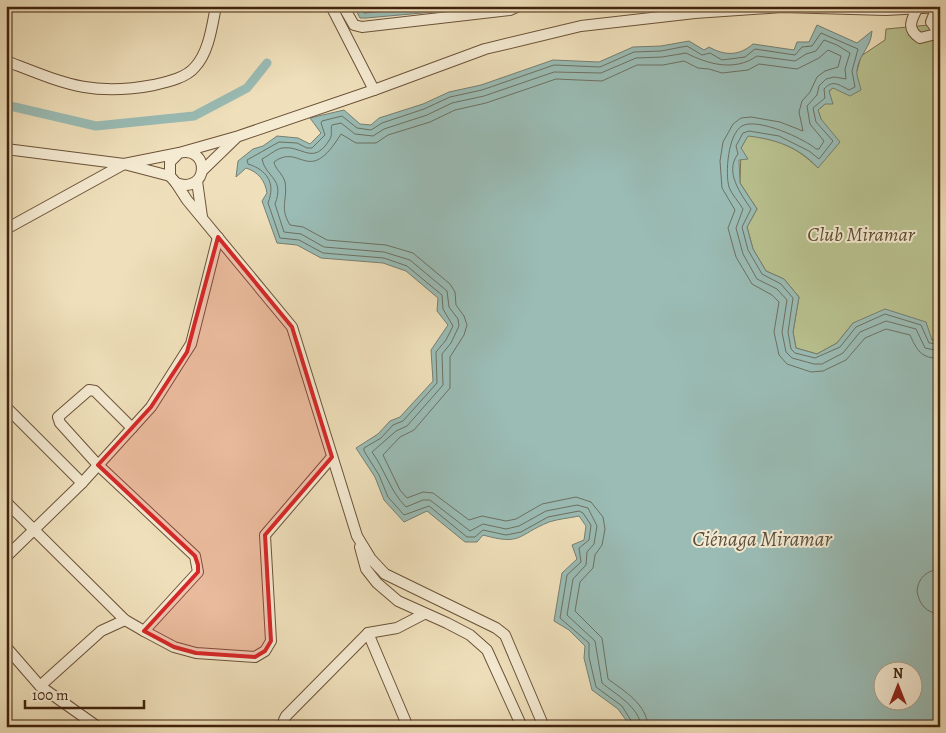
<svg xmlns="http://www.w3.org/2000/svg" width="946" height="733" font-family="Alegreya,serif">
<rect width="100%" height="100%" fill="#efe0bb"/>
<filter id="stains"><feTurbulence type="fractalNoise" baseFrequency=".004" numOctaves="4"/><feColorMatrix values="0 0 0 0 .2 0 0 0 0 .09 0 0 0 0 .02 0 0 0 .5 -.17"/></filter>
<radialGradient id="worn" r=".72"><stop offset=".6" stop-color="#630" stop-opacity="0"/><stop offset="1" stop-color="#630" stop-opacity=".3"/></radialGradient>
<!-- green -->
<path fill="#b9c290" stroke="#7c724e" d="M 940,24 L 940,340 L 932,340 L 853,323 L 837,343 L 817,354 L 796,348 L 793,332 L 799,297 L 784,279 L 766,271 L 753,249 L 747,227 L 757,209 L 740,183 L 741,148 L 748,135 C 780,141 794,145 818,168 L 821,119 L 818,110 L 825,104 L 829,91 L 857,71 L 861,56 L 885,40 L 886,29 Z"/>
<!-- water -->
<g fill="#9abcb5" stroke="#767f72" fill-rule="evenodd">
<polygon points="354,6 490,6 490,7 366,18 360,18"/>
<path d="M 817,25 L 857,43 L 872,31 C 871,48 859,54 857,70 C 856,76 860,84 861,90 L 850,96 L 833,88 L 829,91 L 833,104 L 825,104 L 818,110 L 821,119 L 840,142 L 818,168 C 799,147 775,139 748,136 L 741,148 L 748,159 L 739,160 L 740,183 L 757,209 L 747,227 L 753,249 L 766,271 L 784,279 L 799,297 L 793,332 L 796,348 L 817,354 L 837,343 L 853,323 L 885,309 L 926,322 L 932,340 L 940,340 L 940,586 L 936,590 L 940,603 L 940,727 L 631,727 L 618,709 L 592,690 L 584,658 L 585,646 L 569,630 L 554,621 L 562,573 L 577,559 L 572,545 L 584,540 L 586,526 L 579,516 C 570,518 558,519 549,522 C 517,535 522,546 483,535 L 477,542 L 465,542 L 427,511 L 404,522 L 384,500 L 375,477 L 356,448 L 378,434 L 390,421 L 400,417 L 433,381 L 431,350 L 448,325 L 437,311 L 438,298 L 406,271 L 383,263 L 321,258 L 297,245 L 277,243 L 262,201 L 267,193 C 265,180 258,172 246,168 L 236,177 L 238,161 L 253,149 L 263,146 L 277,136 L 298,138 L 310,144 L 321,133 L 310,118 L 344,110 L 360,124 L 371,125 L 379,118 L 423,104 L 449,92 L 481,85 L 553,60 L 599,62 L 633,47 L 661,46 L 689,41 L 704,50 L 709,47 C 725,56 739,56 753,44 L 794,50 L 797,42 L 809,42 ZM 884,670 L 914,670 L 914,700 L 884,700 Z"/>
</g>
<g fill="none" stroke-linecap="round" stroke-linejoin="round">
<!-- shore -->
<g stroke="#6d7061" stroke-width="1">
<polyline points="359,6 364,13 448,6"/>
<path d="M 940,569 C 927,570 918,578 917,591 C 919,604 926,613 940,614"/>
<path d="M 635,727 L 622,706 L 596,687 L 589,657 L 589,643 L 560,618 L 567,575 L 581,562 L 579,548 L 589,540 L 591,525 L 583,513 L 579,511 L 548,517 L 521,532 L 506,535 L 483,530 L 475,537 L 467,537 L 429,506 L 404,515 L 388,497 L 379,475 L 364,451 L 364,448 L 381,438 L 393,425 L 403,421 L 437,383 L 436,352 L 446,340 L 453,326 L 443,309 L 442,295 L 407,266 L 384,258 L 323,253 L 299,240 L 280,238 L 268,203 C 276,183 267,170 248,164 L 247,160 L 279,142 L 297,143 L 307,148 L 312,148 L 325,135 L 321,123 L 322,121 L 342,116 L 357,128 L 371,130 L 382,123 L 424,109 L 450,97 L 482,90 L 554,65 L 600,67 L 634,52 L 661,51 L 687,46 L 702,55 L 710,53 L 722,60 L 745,57 L 755,49 L 795,55 L 802,47 L 812,46 L 821,33 L 858,49 L 852,71 L 855,87 L 849,90 C 839,85 833,79 824,89 L 825,98 L 813,108 L 816,122 L 833,141 L 819,159 L 809,151 L 779,136 L 749,131 L 743,133 L 736,146 L 738,154 C 724,172 741,194 751,209 L 742,227 L 748,250 L 762,274 L 781,284 L 793,298 L 788,332 L 791,349 L 795,353 L 815,358 L 840,347 L 856,327 L 885,314 L 921,325 L 929,343 L 940,344"/>
<path d="M 641,727 C 640,707 615,694 602,683 L 595,641 L 567,615 L 573,579 L 586,565 L 587,552 L 594,544 L 597,526 L 588,508 L 577,505 L 546,511 L 519,526 L 506,529 L 483,524 L 470,531 L 430,500 L 423,500 L 406,507 C 390,491 385,470 372,452 L 396,431 L 407,426 L 443,385 L 442,354 L 451,343 L 459,326 L 458,319 L 449,307 L 447,291 L 410,260 L 384,252 L 324,247 L 301,234 L 284,232 L 275,204 C 285,178 266,178 262,159 C 268,156 276,149 282,148 C 303,145 313,167 330,139 C 333,134 330,129 332,125 L 341,123 L 355,134 L 373,136 L 384,129 L 427,115 L 452,103 L 484,96 L 554,72 L 601,73 L 636,58 L 662,57 L 686,53 C 708,64 734,72 757,56 L 795,61 L 806,54 L 816,51 L 824,40 L 837,45 L 850,53 L 845,69 L 846,79 L 834,77 L 826,79 L 819,86 L 817,95 L 807,106 L 810,124 L 824,141 L 819,149 L 816,149 C 805,139 757,117 742,126 C 728,134 725,173 729,187 C 732,195 739,202 743,209 L 736,228 L 743,254 L 757,279 L 777,289 L 787,300 L 782,332 L 786,352 L 792,358 L 814,364 L 822,364 L 843,353 L 860,332 L 886,321 L 916,329 L 925,348 L 940,351"/>
<path d="M 648,727 C 647,704 624,691 608,679 L 602,638 L 575,611 L 580,582 L 593,568 L 595,555 L 602,545 L 605,529 L 603,517 L 591,502 L 576,497 L 542,504 L 516,519 L 506,521 L 482,516 L 469,520 L 433,493 L 423,492 L 407,498 L 400,490 L 383,455 L 400,437 L 414,430 L 450,388 L 450,357 L 464,335 L 467,325 L 464,316 L 456,305 L 455,292 L 450,284 L 413,253 L 386,245 L 327,240 L 303,227 L 290,225 C 279,207 288,200 285,182 C 283,174 275,169 274,162 C 301,142 308,188 341,134 L 356,143 L 376,143 L 388,135 L 430,122 L 455,110 L 486,103 L 556,79 L 602,81 L 637,65 L 663,65 L 684,61 L 698,68 L 709,69 L 722,73 L 748,70 L 759,64 L 797,69 L 819,58 L 828,50 L 841,56 L 838,67 L 825,71 L 817,77 L 810,92 L 802,101 L 799,112 L 803,131 L 780,122 L 751,117 L 741,118 L 733,124 L 723,142 L 720,161 L 722,188 L 735,210 L 728,228 L 736,257 L 752,284 L 772,295 L 779,302 L 774,332 L 779,355 L 787,364 L 811,372 L 823,371 L 846,360 L 865,338 L 886,329 L 910,335 C 917,350 921,359 940,358"/>
</g>
<!-- canal -->
<polyline stroke="#9abcb5" stroke-width="9" points="6,105 96,126 194,116 247,88 267,63"/>
<!-- minor casing -->
<g stroke="#6c5238" stroke-width="12">
<g id="minor">
<polyline points="331,6 374,90"/>
<polyline points="343,6 354,25 362,27 510,10 519,6"/>
<path d="M 918,7 C 911,20 906,29 920,38 L 940,33"/>
<polyline points="937,7 931,22 939,33"/>
<path d="M 6,61 C 63,83 91,97 154,85 C 167,82 186,78 195,67 C 209,52 212,26 216,6"/>
<polyline points="6,149 124,164 170,176"/>
<polyline points="203,170 236,138"/>
<polyline points="197,181 202,217"/>
<polyline points="176,183 187,200 292,327 357,536 371,559 385,574 496,628 505,635 544,727"/>
<path d="M 6,229 L 124,164 L 179,153 C 211,145 209,195 176,183 L 170,176 L 170,162 L 179,153 L 239,136 L 374,90 L 485,49 L 581,26 L 695,13 L 782,7 L 886,10 L 940,7"/>
<polyline points="6,407 82,483"/>
<polyline points="6,502 125,620 144,631 198,572 195,556 98,465 60,423 58,417 89,390 95,391 132,428"/>
<polyline points="360,547 366,569 377,583 398,601 447,623 470,635 487,650 522,727"/>
<polyline points="6,557 82,483 151,407 191,344 218,237"/>
<polyline points="144,631 174,647 196,653 255,657 265,651 271,641 265,535 332,457"/>
<polyline points="368,633 408,727"/>
<polyline points="6,647 40,686"/>
<polyline points="98,727 40,686 101,631 125,620"/>
<polyline points="285,727 284,720 286,716 368,633 397,628 424,614"/>
</g>
</g>
<!-- minor -->
<use href="#minor" stroke="#f5ebd3" stroke-width="10"/>
</g>
<!-- marked area -->
<path fill="#d62828" fill-opacity="0.2" stroke="#d62828" stroke-width="4" stroke-linejoin="round" d="M 218,237 L 292,327 L 332,457 L 265,535 L 271,641 L 265,651 L 255,657 L 196,653 L 174,647 L 144,631 L 198,572 L 198,565 L 195,556 L 98,465 L 151,407 L 187,352 Z"/>
<g text-anchor="middle" stroke-width="4" stroke-linejoin="round" paint-order="stroke">
<!-- park labels -->
<g font-size="20" font-style="italic" fill="#5e4b2e" stroke="#f5ebd3">
<text x="861" y="241">Club Miramar</text>
</g>
<!-- water labels -->
<g font-size="21" font-style="italic" fill="#5b513f" stroke="#f5ebd3">
<text x="762" y="546">Ciénaga Miramar</text>
</g>
</g>
<!-- margin -->
<rect width="946" height="733" fill="none" stroke="#efe0bb" stroke-width="25"/>
<rect x="8" y="8" width="931" height="718" fill="none" stroke="#40230d" stroke-width="2.5"/>
<rect x="12" y="12" width="921" height="708" fill="none" stroke="#40230d"/>
<!-- north arrow -->
<g transform="translate(898 686)"><circle r="24" fill="#f5ebd3" stroke="#ad9b84"/>
<path d="M0-4L9 19L0 12L-9 19Z" fill="#8f2418"/>
<text y="-8" font-size="14" font-weight="bold" text-anchor="middle" fill="#40230d">N</text>
</g>
<!-- scale -->
<path d="M25 700v8h119v-8" fill="none" stroke="#40230d" stroke-width="2.5"/>
<text x="32" y="700" font-size="15" fill="#40230d" stroke="#f5ebd3" stroke-width="4" paint-order="stroke">100 m</text>
<rect width="100%" height="100%" filter="url(#stains)"/>
<rect width="100%" height="100%" fill="url(#worn)"/>
</svg>
